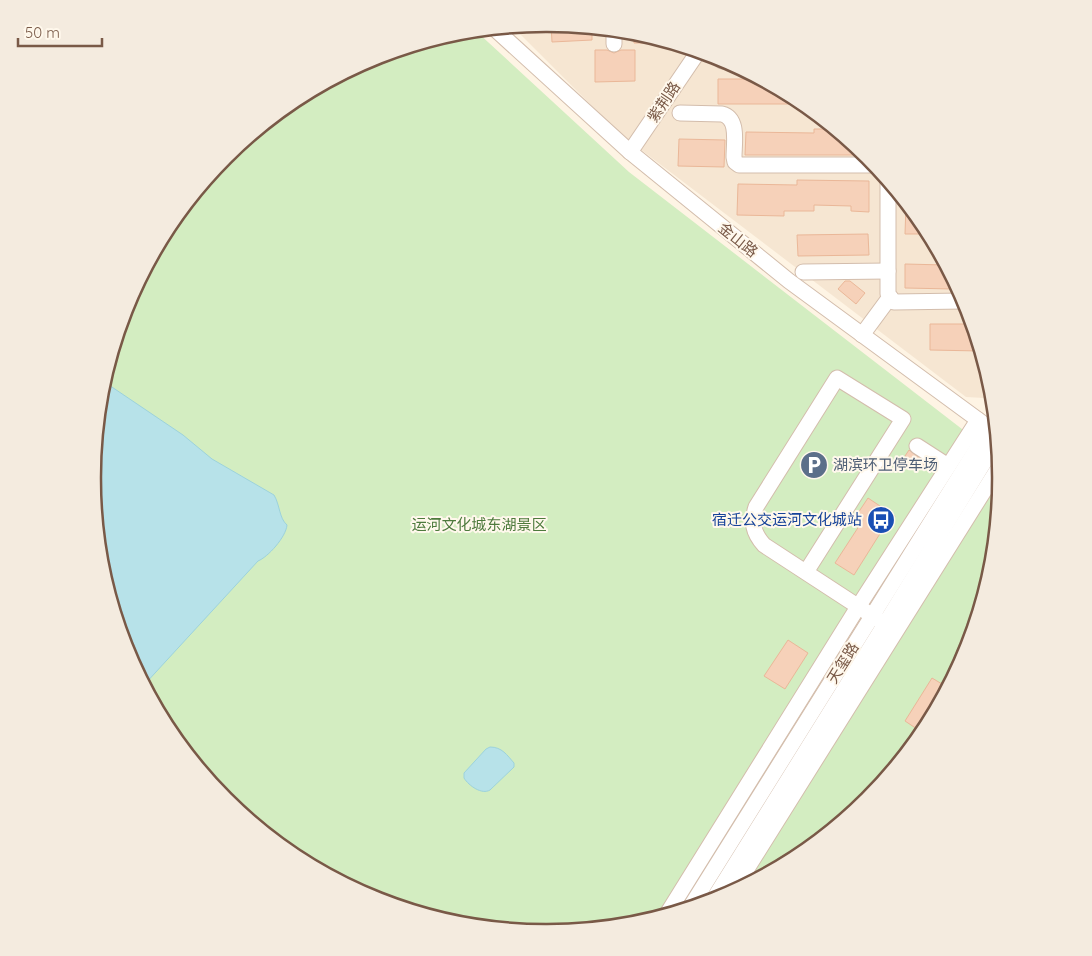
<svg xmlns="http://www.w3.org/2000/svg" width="1092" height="956" font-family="Quicksand,'Noto Sans SC',sans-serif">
<rect width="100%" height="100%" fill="#fef4e4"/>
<!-- residential -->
<polygon fill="#f6e6d2" points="546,24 635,33 720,58 799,100 867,157 924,226 966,304 992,390 990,393 984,398 966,397 619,133 513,27"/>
<!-- green -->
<g fill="#d3edc1">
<polygon points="476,31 629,172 971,436 677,911 634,924 546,932 457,923 372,898 293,856 225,799 168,730 126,652 100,566 92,478 101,389 126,304 168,225 225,157 294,100 372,58 458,32"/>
<polygon points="1000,478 991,567 966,652 924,731 867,799 798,856 744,885"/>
</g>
<!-- water -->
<g fill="#b7e2e9" stroke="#9cd2dc">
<path d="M 103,381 L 183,435 L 212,459 L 274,495 C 280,505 279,518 287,525 C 286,537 268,557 258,561 L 144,685 L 126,652 L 100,566 L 92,478 L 101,389 Z"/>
<path d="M 490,747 C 502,747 507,755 514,763 L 514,767 L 490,790 C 482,795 469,786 464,778 L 464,773 L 486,749 Z"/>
</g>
<!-- building -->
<g fill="#f6d1b9" stroke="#eab798">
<polygon points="551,24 592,28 592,40 552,42"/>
<polygon points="634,32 661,40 660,43 634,43"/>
<polygon points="595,50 607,50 614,53 621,50 635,50 635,81 595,82"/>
<polygon points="718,79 759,79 804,104 718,104"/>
<polygon points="814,129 834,129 865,155 745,155 746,132 814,133"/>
<polygon points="679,139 725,140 724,167 678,166"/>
<polygon points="797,180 869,181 869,212 851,211 851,206 814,205 814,211 784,211 784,216 737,215 738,184 797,185"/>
<polygon points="906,204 924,226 928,234 905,234"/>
<polygon points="868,234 869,255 798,256 797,235"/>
<polygon points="905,264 945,265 953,280 953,289 905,288"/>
<polygon points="845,281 850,281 865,293 856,304 838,289"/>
<polygon points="930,324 972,324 980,351 930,350"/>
<polygon points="909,450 934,468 932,472 905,456"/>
<polygon points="868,498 895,516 884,533 881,532 854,575 835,563 863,520 856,516"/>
<polygon points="788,640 808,653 785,689 764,676"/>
<polygon points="932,678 947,687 920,731 905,721"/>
</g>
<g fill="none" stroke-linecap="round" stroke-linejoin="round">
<!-- minor casing -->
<g stroke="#d3bdac" stroke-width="17">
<g id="minor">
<polyline points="495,29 630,152 789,281 996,433"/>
<polyline points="614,30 614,44"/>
<polyline points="722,61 726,61"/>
<path d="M 680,113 L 722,114 C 739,118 734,143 734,157 L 735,162 L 739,165 L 874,165"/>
<polyline points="630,152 698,52"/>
<polyline points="888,183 888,294 894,302 964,301"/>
<polyline points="803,272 888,271"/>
<polyline points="862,335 890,297"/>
<polyline points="917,446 948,466"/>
<path d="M 806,572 L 903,419 L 837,378 L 756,507 C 751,522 753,533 764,545 L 885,624"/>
<polyline points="733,891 999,467"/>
<polyline points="713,900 885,624 997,441"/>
<polyline points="691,906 994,421"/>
<polyline points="667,914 858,607 978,420"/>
</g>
</g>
<!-- minor -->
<use href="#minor" stroke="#fff" stroke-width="15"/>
</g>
<!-- icons -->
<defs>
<g id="parking-disc" transform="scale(1.4375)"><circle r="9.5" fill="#5c6f8a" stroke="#fff8ec"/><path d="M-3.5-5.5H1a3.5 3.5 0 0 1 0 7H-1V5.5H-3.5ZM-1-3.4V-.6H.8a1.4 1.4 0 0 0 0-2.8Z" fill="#fff"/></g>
<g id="bus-disc" transform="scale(1.4375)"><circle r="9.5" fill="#1a4fb4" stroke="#fff8ec"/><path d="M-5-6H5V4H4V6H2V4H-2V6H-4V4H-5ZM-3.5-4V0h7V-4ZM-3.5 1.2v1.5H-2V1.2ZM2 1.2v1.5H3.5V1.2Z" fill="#fff"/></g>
</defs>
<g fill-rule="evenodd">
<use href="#parking-disc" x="814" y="465"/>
<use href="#bus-disc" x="881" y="520"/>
</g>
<g text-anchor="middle" stroke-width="4" stroke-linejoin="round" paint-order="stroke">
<!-- street labels -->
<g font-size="15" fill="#795947" stroke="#fff8ec">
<text transform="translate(664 102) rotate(-56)" y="5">紫荆路</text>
<text transform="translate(738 240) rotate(39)" y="5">金山路</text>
<text transform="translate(843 663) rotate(-58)" y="5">天玺路</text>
</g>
<!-- service labels -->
<g font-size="15" fill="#4e5e75" stroke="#fff8ec" text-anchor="start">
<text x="833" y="470">湖滨环卫停车场</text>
</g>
<!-- transit labels -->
<g font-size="15" fill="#164399" stroke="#fff8ec" text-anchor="end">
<text x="862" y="525">宿迁公交运河文化城站</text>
</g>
<!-- park labels -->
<g font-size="15" fill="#4d7a3c" stroke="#fff8ec">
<text x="479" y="530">运河文化城东湖景区</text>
</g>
</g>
<!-- crop -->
<path d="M0 0H1092V956H0ZM546 32H547A445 445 0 0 1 992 477V479A445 445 0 0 1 547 924H546A445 445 0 0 1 101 479V477A445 445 0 0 1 546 32Z" fill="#f4ebdf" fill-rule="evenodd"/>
<path fill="none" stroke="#795947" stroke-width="2.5" d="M546 32H547A445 445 0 0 1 992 477V479A445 445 0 0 1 547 924H546A445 445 0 0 1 101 479V477A445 445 0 0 1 546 32Z"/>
<!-- scale -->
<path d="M18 38v8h84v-8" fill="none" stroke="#795947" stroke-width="2.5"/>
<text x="25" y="38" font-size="15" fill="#795947" stroke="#fff8ec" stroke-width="4" paint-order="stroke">50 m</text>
</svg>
